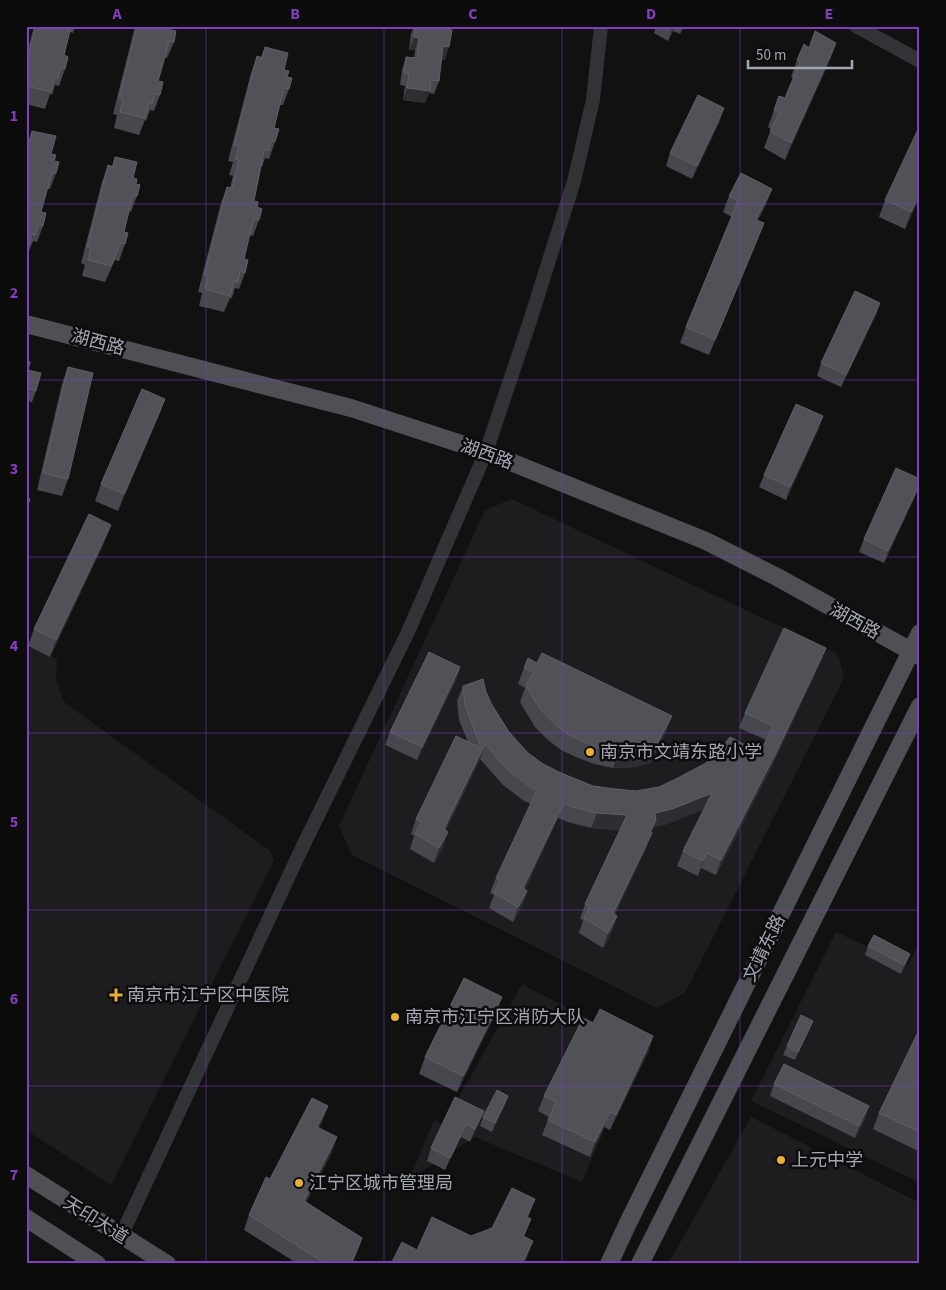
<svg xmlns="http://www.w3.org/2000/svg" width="946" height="1290" font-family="'Source Sans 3','Noto Sans SC',sans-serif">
<rect width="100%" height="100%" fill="#111112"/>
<!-- built -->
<g fill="#1d1d1f">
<polygon points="512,499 838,654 844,678 685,993 657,1008 352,855 339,826 485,510"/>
<polygon points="26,646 57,659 56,679 64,702 270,851 274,860 111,1185 26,1130"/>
<polygon points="836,932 908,965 920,941 920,1183 751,1101"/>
<polygon points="522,984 640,1046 582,1182 475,1137 409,1180 434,1120 444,1124"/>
<polygon points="751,1117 920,1203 920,1264 668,1264"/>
</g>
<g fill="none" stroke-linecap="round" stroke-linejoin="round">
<!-- minor -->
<g stroke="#323337" stroke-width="14">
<polyline points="856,26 920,61"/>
<polyline points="121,1236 301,850 408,632 486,452 529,324 574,181 593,100 601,26"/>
</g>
<!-- major -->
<g stroke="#4e5056" stroke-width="18">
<polyline points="26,324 351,408 486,452 706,541 777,577 920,656"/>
<polyline points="26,1175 167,1264"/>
<polyline points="26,1218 97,1264"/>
<polyline points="609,1264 628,1223 920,633"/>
<polyline points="640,1264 920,706"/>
</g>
</g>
<!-- wall -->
<g fill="#47484d">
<polygon points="34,26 75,26 73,33 70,32 64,55 65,69 59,86 55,85 52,95 50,94 45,109 26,104 26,57"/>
<polygon points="135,26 172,26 171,30 174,42 167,58 164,58 158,81 160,95 154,111 150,110 146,121 145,120 139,135 114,128 117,115 113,114"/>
<polygon points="414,26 446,26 445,60 441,59 439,81 434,94 429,93 425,103 403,100 405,86 400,85 402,70 406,57 414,58 415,50 409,50 411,34"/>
<polygon points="656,26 684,26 680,34 673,31 668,41 654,33"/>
<polygon points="836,43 830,60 785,160 764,148 771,129 768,127 779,96 785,98 793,78 791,77 797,60 809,48"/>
<polygon points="265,47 284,70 287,77 289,89 283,105 280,105 274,128 275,142 269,159 265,158 262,167 261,167 254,201 257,207 259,220 253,236 249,235 244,259 245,273 239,289 235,288 232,298 230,298 224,312 199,306 202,293 198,292 221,203 227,187 230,188 233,176 229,175 233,162 228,161 251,73 257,56 261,57"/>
<polygon points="720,121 692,179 666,166 670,153"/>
<polygon points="32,131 51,154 54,161 56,173 50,189 47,189 41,212 43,226 37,242 33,241 29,251 27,251 26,254 26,140 28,141"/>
<polygon points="115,157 133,178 136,184 137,196 131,212 129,211 124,232 125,244 119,261 115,260 105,282 82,276 85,265 81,263 102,182 108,165 112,166"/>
<polygon points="729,196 766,205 758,220 758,239 709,355 680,343 686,327 732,217 723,212"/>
<polygon points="920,196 905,229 879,217 885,200"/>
<polygon points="880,303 876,315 841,387 817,376 821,363"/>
<polygon points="26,361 28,370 36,391 32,402 26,401"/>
<polygon points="68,367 68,479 62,496 37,490 62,384"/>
<polygon points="165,399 159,415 118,511 95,501 101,484"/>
<polygon points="819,428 786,500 759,487 764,475"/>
<polygon points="920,484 917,492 884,563 859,552 864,539"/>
<polygon points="105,541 50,657 28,646 34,629"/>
<polygon points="826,648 820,663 771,768 716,875 701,868 698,876 677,866 683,851 704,809 667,824 654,827 646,848 615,914 617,916 612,931 603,948 579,933 583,920 580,919 585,904 620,830 591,828 568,822 558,818 525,889 527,891 522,906 513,922 489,908 494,895 490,893 496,878 531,804 524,801 503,785 480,759 446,830 443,847 434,863 410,849 414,836 411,834 416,819 468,742 459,720 457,701 463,686 486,692 492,705 509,732 528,753 543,764 561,773 593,786 615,789 636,791 659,787 760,753 766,740 739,728 745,713"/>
<polygon points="460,667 456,680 417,760 385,745 390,732"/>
<polygon points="524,668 666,732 650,763 635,767 613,768 594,764 576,757 561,750 548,740 535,727 524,709 520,702 525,688 518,684"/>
<polygon points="868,946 910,954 907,962 901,974 865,955"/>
<polygon points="496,1013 457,1092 419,1074 425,1057"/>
<polygon points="813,1021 795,1060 783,1055 787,1046"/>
<polygon points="593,1023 653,1036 648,1052 610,1130 604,1127 590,1157 542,1135 549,1117 538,1111 544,1096"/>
<polygon points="920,1028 920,1152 873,1129 879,1113"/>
<polygon points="774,1084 865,1119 855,1138 770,1096"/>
<polygon points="508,1096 505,1105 492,1132 480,1126 483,1117"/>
<polygon points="455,1097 479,1123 470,1142 461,1137 445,1170 427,1161 431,1148"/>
<polygon points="323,1120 319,1128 332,1152 306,1202 362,1238 352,1264 298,1264 244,1230 249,1215 270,1179"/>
</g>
<!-- shaded-wall -->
<g fill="#2d2e31">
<polygon points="673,26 674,26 673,31 668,41"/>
<polygon points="414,37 419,38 415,50 409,50"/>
<polygon points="836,43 830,60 785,160 791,143"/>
<polygon points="443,46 449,47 445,60 438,59"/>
<polygon points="407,88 430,91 425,103 403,100"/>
<polygon points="724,108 720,121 692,179 697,166"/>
<polygon points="772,189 766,205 750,235 756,220"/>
<polygon points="920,193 920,196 905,229 911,212"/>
<polygon points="764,223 758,239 709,355 715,340"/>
<polygon points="880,303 876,315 841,387 846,375"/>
<polygon points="165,399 159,415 118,511 124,494"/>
<polygon points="823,416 819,428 786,500 790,487"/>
<polygon points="920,484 917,492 884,563 888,551"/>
<polygon points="111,525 105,541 50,657 56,640"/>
<polygon points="826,648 820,663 771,768 716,875 721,860"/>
<polygon points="460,667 456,680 417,760 422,747"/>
<polygon points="672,716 666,732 650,763 635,767 613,768 619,751"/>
<polygon points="485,744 480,759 439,844 444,829"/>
<polygon points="712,793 707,808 667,824 654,827 646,848 608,929 613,914 655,813"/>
<polygon points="564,803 558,818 518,903 523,888"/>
<polygon points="597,813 627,815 622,830 591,828"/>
<polygon points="448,832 443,847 434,863 439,848"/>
<polygon points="707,853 701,868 698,876 703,861"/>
<polygon points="527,891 522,906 513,922 518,907"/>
<polygon points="617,916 612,931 603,948 608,933"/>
<polygon points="910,954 907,962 901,974 904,965"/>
<polygon points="502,997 496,1013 457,1092 463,1076"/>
<polygon points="813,1021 810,1029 795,1060 798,1052"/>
<polygon points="653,1036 648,1052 610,1130 616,1115"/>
<polygon points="508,1096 505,1105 492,1132 495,1123"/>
<polygon points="328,1106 323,1120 312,1142 317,1127"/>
<polygon points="869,1106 865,1119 855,1138 859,1126"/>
<polygon points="484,1111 479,1123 470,1142 475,1129"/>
<polygon points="610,1112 604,1127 590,1157 595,1142"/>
<polygon points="466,1124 461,1137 445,1170 450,1158"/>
<polygon points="337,1137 332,1152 298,1215 304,1201"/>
<polygon points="535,1199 530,1213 522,1231 527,1217"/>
<polygon points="531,1219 526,1233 518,1250 523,1236"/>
<polygon points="362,1238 357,1253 352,1264 351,1264"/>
<polygon points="533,1241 528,1255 524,1264 522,1264"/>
</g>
<!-- building -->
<g fill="#515258" stroke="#5e6066">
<polygon points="36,26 71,26 64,55 68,57 65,69 61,68 58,78 55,78 51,92 26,86 26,81 28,73 26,72 26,64"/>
<polygon points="137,26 172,26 171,30 176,31 174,42 169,41 163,64 158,81 163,82 160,95 155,94 152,104 149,103 145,118 120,112 123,99 119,97"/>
<polygon points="415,26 446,26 445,29 452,30 449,47 443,46 439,81 431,80 430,91 407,88 409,74 404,73 406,57 417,58 419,38 414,37"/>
<polygon points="815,31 836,43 791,143 770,131 779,114 774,110 779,96 785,98 800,62 797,60 804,44 809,48"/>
<polygon points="265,47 288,53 284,70 289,71 287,77 292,78 289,89 284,88 274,128 279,129 275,142 271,141 268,151 264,150 254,201 258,202 257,207 262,209 259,220 254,219 249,238 244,259 248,260 245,273 240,271 238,282 234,281 230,296 205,289 208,276 204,275 227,187 232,188 239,160 235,159 239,146 234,145 257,56 262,58"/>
<polygon points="698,95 724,108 697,166 670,153"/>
<polygon points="920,125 920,193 911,212 885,200"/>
<polygon points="32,131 56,136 51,154 56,155 54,161 59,162 56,173 52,172 41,212 46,213 43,226 38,225 35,235 32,234 28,249 26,249 26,140 30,141"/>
<polygon points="115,157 137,162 133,178 137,179 136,184 140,185 137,196 133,194 124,232 128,233 125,244 121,243 111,266 88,260 91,248 87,247 108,165 113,167"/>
<polygon points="741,173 772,189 756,220 764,223 715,340 686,327 738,201 729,196"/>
<polygon points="855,291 880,303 846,375 821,363"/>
<polygon points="26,361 30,362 28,370 41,373 36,391 26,388"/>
<polygon points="68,367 93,373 68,479 43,473"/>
<polygon points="142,389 165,399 124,494 101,484"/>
<polygon points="796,404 823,416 790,487 764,475"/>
<polygon points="896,468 920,479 920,483 888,551 864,539"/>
<polygon points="26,498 30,499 26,512"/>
<polygon points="89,514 111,525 56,640 34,629"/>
<polygon points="784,628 826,648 776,753 721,860 707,853 703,861 683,851 712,793 672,809 655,813 656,820 650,832 652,833 613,914 617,916 608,933 584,918 590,906 585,904 627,815 597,813 573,807 564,803 523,888 527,891 518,907 494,893 500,881 496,878 537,790 529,786 508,770 485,744 444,829 448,832 439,848 415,834 421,822 416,819 456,736 481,748 465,705 463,686 483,679 486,692 492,705 509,732 528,753 543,764 561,773 593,786 615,789 636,791 659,787 676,779 706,763 724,745 730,737 760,753 773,726 745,713"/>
<polygon points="429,652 460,667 422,747 390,732"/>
<polygon points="542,653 672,716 656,746 641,750 619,751 600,748 582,741 567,734 554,723 541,710 530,693 526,685 533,672 524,668 528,658 537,663"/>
<polygon points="874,935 910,954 904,965 868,946"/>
<polygon points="464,978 502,997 463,1076 425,1057"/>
<polygon points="600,1009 653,1036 616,1115 610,1112 595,1142 548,1120 556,1102 544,1096 583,1018 593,1023"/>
<polygon points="801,1015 813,1021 798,1052 787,1046"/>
<polygon points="920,1028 920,1132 879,1113"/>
<polygon points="784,1064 869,1106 859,1126 774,1084"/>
<polygon points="497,1090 508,1096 495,1123 483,1117"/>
<polygon points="455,1097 484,1111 475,1129 466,1124 450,1158 431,1148"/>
<polygon points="312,1098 328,1106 317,1127 337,1137 304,1201 362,1238 351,1264 326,1264 249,1215 266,1177 270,1179"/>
<polygon points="512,1188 535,1199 527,1217 531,1219 523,1236 533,1241 522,1264 391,1264 402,1242 417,1250 432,1217 471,1236 492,1228"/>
</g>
<!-- grid -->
<path fill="none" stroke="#813ebd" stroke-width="1" stroke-opacity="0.55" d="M 206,26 L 206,1264M 384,26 L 384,1264M 562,26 L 562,1264M 740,26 L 740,1264M 26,204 L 920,204M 26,380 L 920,380M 26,557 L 920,557M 26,733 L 920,733M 26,910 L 920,910M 26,1086 L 920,1086"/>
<!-- markers -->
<g fill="#e8af32" stroke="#0c0c0d" stroke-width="2">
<circle cx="590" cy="752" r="5"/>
<path d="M113.5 987.5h5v5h5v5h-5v5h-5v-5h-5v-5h5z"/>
<circle cx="395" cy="1017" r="5"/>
<circle cx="781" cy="1160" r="5"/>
<circle cx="299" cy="1183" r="5"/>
</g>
<g text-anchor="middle" stroke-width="5" stroke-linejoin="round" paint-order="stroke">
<!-- street labels -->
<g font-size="18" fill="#a3a7b2" stroke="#0c0c0d">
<text transform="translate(98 342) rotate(15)" y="6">湖西路</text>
<text transform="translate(487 454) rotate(20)" y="6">湖西路</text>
<text transform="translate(855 621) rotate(29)" y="6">湖西路</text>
<text transform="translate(764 948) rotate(-64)" y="6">文靖东路</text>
<text transform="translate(96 1220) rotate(32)" y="6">天印大道</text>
</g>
<!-- poi labels -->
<g font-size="18" fill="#a3a7b2" stroke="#0c0c0d" text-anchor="start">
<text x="600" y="758">南京市文靖东路小学</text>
<text x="127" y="1001">南京市江宁区中医院</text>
<text x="405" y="1023">南京市江宁区消防大队</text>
<text x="791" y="1166">上元中学</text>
<text x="309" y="1189">江宁区城市管理局</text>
</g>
</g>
<!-- border -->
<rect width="946" height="1290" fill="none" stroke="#0c0c0d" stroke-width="55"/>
<!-- scale -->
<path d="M748 60v8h104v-8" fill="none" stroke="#a3a7b2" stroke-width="2.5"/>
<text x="756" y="60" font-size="15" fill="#a3a7b2" stroke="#0c0c0d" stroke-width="4" paint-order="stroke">50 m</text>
<rect x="28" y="28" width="890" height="1234" fill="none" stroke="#813ebd" stroke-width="2"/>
<g font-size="16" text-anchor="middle" font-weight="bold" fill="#813ebd">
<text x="117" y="19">A</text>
<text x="295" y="19">B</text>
<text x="473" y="19">C</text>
<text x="651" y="19">D</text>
<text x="829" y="19">E</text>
<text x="14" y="121">1</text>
<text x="14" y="298">2</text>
<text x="14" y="474">3</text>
<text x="14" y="651">4</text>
<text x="14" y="827">5</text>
<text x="14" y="1004">6</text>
<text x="14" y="1180">7</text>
</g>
</svg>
